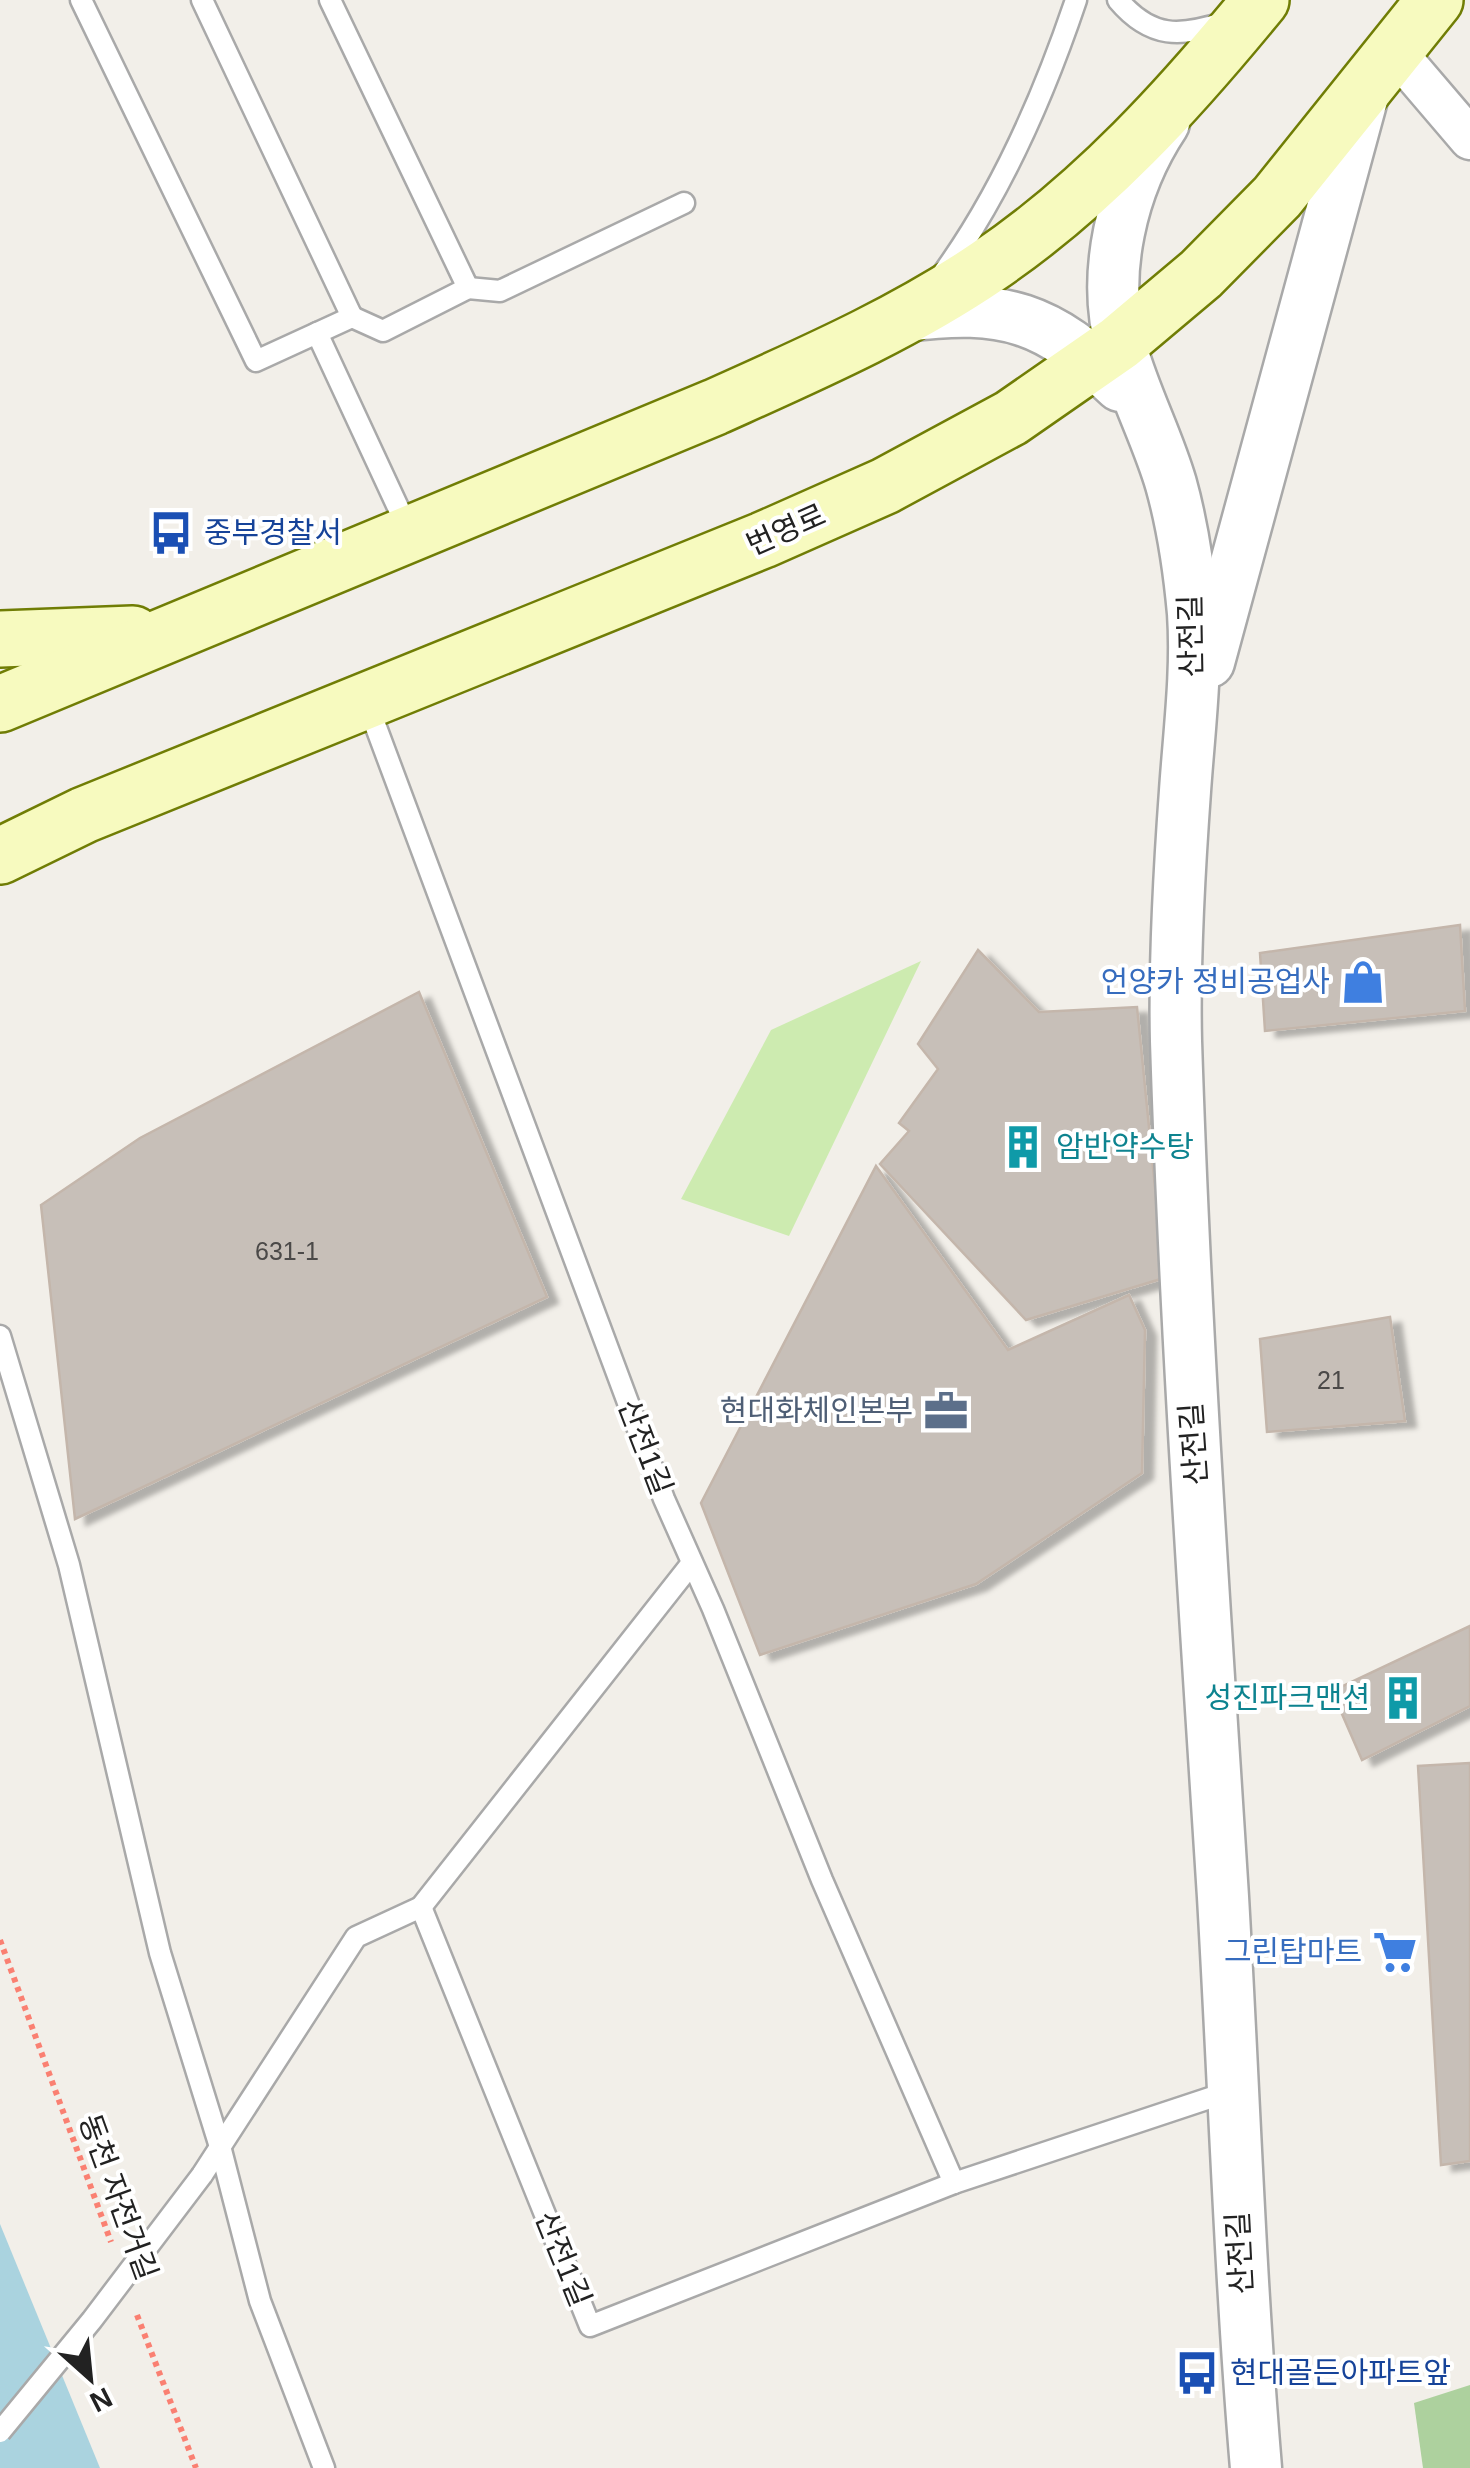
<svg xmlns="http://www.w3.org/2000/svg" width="1470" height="2468" font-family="Helvetica,'Noto Sans KR',sans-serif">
<defs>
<filter id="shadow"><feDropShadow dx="11" dy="6" stdDeviation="2.5" flood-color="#0004"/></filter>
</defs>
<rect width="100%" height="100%" fill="#f2efe9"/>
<!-- grass -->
<polygon fill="#cdebb0" points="921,961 789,1236 681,1199 771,1030"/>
<!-- forest -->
<polygon fill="#add19e" points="1470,2385 1470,2468 1423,2468 1414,2403"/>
<!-- water -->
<polygon fill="#aad3df" points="0,2224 100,2468 0,2468"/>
<!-- building -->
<g fill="#c7bfb8" stroke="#c4b6ab" stroke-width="2.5" filter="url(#shadow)">
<polygon points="1460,925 1465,1011 1265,1031 1260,953"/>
<polygon points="978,950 1039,1012 1137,1007 1164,1278 1026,1320 880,1164 909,1131 899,1123 938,1069 918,1044"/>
<polygon points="419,992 547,1297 75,1519 41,1205 140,1138"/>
<polygon points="876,1166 1008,1350 1129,1295 1145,1330 1142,1473 976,1584 760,1655 701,1503"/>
<polygon points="1390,1317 1405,1421 1267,1432 1260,1339"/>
<polygon points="1470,1626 1470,1706 1362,1760 1332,1691"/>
<polygon points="1470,1763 1470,2161 1441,2165 1418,1766"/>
</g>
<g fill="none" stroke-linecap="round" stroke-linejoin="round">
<!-- service casing -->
<g stroke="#a9a9a9" stroke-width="25">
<g id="service">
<polyline points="81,0 256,361 352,317 202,0"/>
<polyline points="330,0 468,288 383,331 352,317"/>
<path d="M 1118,0 C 1151,39 1180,37 1226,22"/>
<path d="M 944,272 C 1003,190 1044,95 1076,0"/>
<polyline points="468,288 500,291 684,203"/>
<polyline points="317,333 409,531"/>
<polyline points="367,703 664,1499 713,1609 822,1880 954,2183"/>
<polyline points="0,1336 69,1565 160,1953 221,2150 260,2301 324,2468"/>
<polyline points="421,1907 692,1563"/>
<polyline points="202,2175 356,1937 421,1907 590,2326 954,2183 1234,2090"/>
</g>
</g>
<!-- minor casing -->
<g stroke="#a9a9a9" stroke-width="45">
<polyline id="minor" points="1394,50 1470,139"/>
</g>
<!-- tertiary casing -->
<g stroke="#a9a9a9" stroke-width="55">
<g id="tertiary">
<path d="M 1164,123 C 1122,186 1100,275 1122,350 C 1135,396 1158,439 1171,484 C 1183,527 1189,569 1193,613 C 1197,672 1189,732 1185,791 C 1179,874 1174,958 1176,1041 C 1185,1327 1205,1612 1223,1897 C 1234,2088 1240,2278 1256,2468"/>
<path d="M 906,316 C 1005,303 1047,317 1120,386"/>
<polyline points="1209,662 1365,88"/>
</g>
</g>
<!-- secondary casing -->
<g stroke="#707d05" stroke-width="60">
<g id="secondary">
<polyline points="0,639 133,634"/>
<path d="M 0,704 L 715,407 C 808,365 903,324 988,266 C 1094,194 1180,99 1261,0"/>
<polyline points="0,856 84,815 763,540 885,486 1011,418 1119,343 1201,274 1277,197 1435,0"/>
</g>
</g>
<!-- path -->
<g stroke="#fa8072" stroke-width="6" stroke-dasharray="5 5" stroke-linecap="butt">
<polyline points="0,1940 111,2242"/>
<polyline points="137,2315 196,2468"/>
</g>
<!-- service -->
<use href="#service" stroke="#fff" stroke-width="20"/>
<!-- minor -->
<use href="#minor" stroke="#fff" stroke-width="40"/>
<!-- tertiary -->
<use href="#tertiary" stroke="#fff" stroke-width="50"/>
<!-- secondary -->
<use href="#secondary" stroke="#f7fabf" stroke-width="55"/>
<!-- service-bridge casing -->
<g stroke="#a9a9a9" stroke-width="25" stroke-linecap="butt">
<polyline id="service-bridge" points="0,2432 92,2320 202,2175"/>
</g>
<!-- service-bridge -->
<use href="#service-bridge" stroke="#fff" stroke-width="20"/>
</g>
<!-- icons -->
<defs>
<g id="bus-bare" transform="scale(3.45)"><path d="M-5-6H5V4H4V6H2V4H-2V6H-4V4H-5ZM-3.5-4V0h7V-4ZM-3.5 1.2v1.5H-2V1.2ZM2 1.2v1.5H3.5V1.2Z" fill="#1a4fb4" stroke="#fff" stroke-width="2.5" paint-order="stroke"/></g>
<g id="shop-bare" transform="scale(3.45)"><path d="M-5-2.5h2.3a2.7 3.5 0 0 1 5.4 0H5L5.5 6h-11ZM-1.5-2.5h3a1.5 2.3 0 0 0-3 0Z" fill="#3f7fe0" stroke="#fff" stroke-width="2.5" paint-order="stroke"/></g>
<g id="building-bare" transform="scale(3.45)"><path d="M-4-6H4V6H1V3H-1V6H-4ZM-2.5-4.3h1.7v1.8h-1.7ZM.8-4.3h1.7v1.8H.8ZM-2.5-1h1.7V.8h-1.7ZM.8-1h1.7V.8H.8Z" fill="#0f9aa8" stroke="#fff" stroke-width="2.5" paint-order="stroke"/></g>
<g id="office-bare" transform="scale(3.45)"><path d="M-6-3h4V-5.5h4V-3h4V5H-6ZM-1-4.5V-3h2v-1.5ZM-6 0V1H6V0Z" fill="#5c6f8a" stroke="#fff" stroke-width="2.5" paint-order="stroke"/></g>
<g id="supermarket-bare" transform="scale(3.45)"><path d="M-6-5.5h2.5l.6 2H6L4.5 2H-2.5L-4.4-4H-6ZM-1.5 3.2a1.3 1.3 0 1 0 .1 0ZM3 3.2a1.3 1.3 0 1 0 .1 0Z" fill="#3f7fe0" stroke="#fff" stroke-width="2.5" paint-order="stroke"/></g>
</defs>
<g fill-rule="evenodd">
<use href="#bus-bare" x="171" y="533"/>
<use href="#shop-bare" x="1363" y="982"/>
<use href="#building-bare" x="1023" y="1147"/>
<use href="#office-bare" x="946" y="1411"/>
<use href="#building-bare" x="1403" y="1698"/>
<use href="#supermarket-bare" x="1395" y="1952"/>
<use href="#bus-bare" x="1197" y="2373"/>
</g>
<g text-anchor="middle" stroke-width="8" stroke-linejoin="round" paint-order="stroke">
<!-- number labels -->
<g font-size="25" fill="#4b4948">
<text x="287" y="1260">631-1</text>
<text x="1331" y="1389">21</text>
</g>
<!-- street labels -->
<g font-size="30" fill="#222" stroke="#fff">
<text transform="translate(786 530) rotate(-24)" y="10">번영로</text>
<text transform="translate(1191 636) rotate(-91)" y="10">산전길</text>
<text transform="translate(1194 1444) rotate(-94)" y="10">산전길</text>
<text transform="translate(645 1447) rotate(69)" y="10">산전1길</text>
<text transform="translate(118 2197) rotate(70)" y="10">동천 자전거길</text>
<text transform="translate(1240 2253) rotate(-93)" y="10">산전길</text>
<text transform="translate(563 2259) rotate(68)" y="10">산전1길</text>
</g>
<!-- transit labels -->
<g font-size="30" fill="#164399" stroke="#fff" text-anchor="start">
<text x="204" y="543">중부경찰서</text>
<text x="1230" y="2383">현대골든아파트앞</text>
</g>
<!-- shop labels -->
<g font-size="30" fill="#366cbe" stroke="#fff" text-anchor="end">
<text x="1330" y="992">언양카 정비공업사</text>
<text x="1362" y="1962">그린탑마트</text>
</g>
<!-- culture labels -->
<g font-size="30" fill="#0d838f" stroke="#fff" text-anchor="start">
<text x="1056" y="1157">암반약수탕</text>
<text x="1370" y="1708" text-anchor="end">성진파크맨션</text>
</g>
<!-- service labels -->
<g font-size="30" fill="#4e5e75" stroke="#fff" text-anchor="end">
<text x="913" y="1421">현대화체인본부</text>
</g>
</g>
<!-- north arrow -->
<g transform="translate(90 2378) rotate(153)" stroke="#ffffff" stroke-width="8" paint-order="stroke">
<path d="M0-8L18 38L0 25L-18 38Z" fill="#222222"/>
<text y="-15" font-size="28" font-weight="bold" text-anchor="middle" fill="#222222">N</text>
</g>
</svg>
